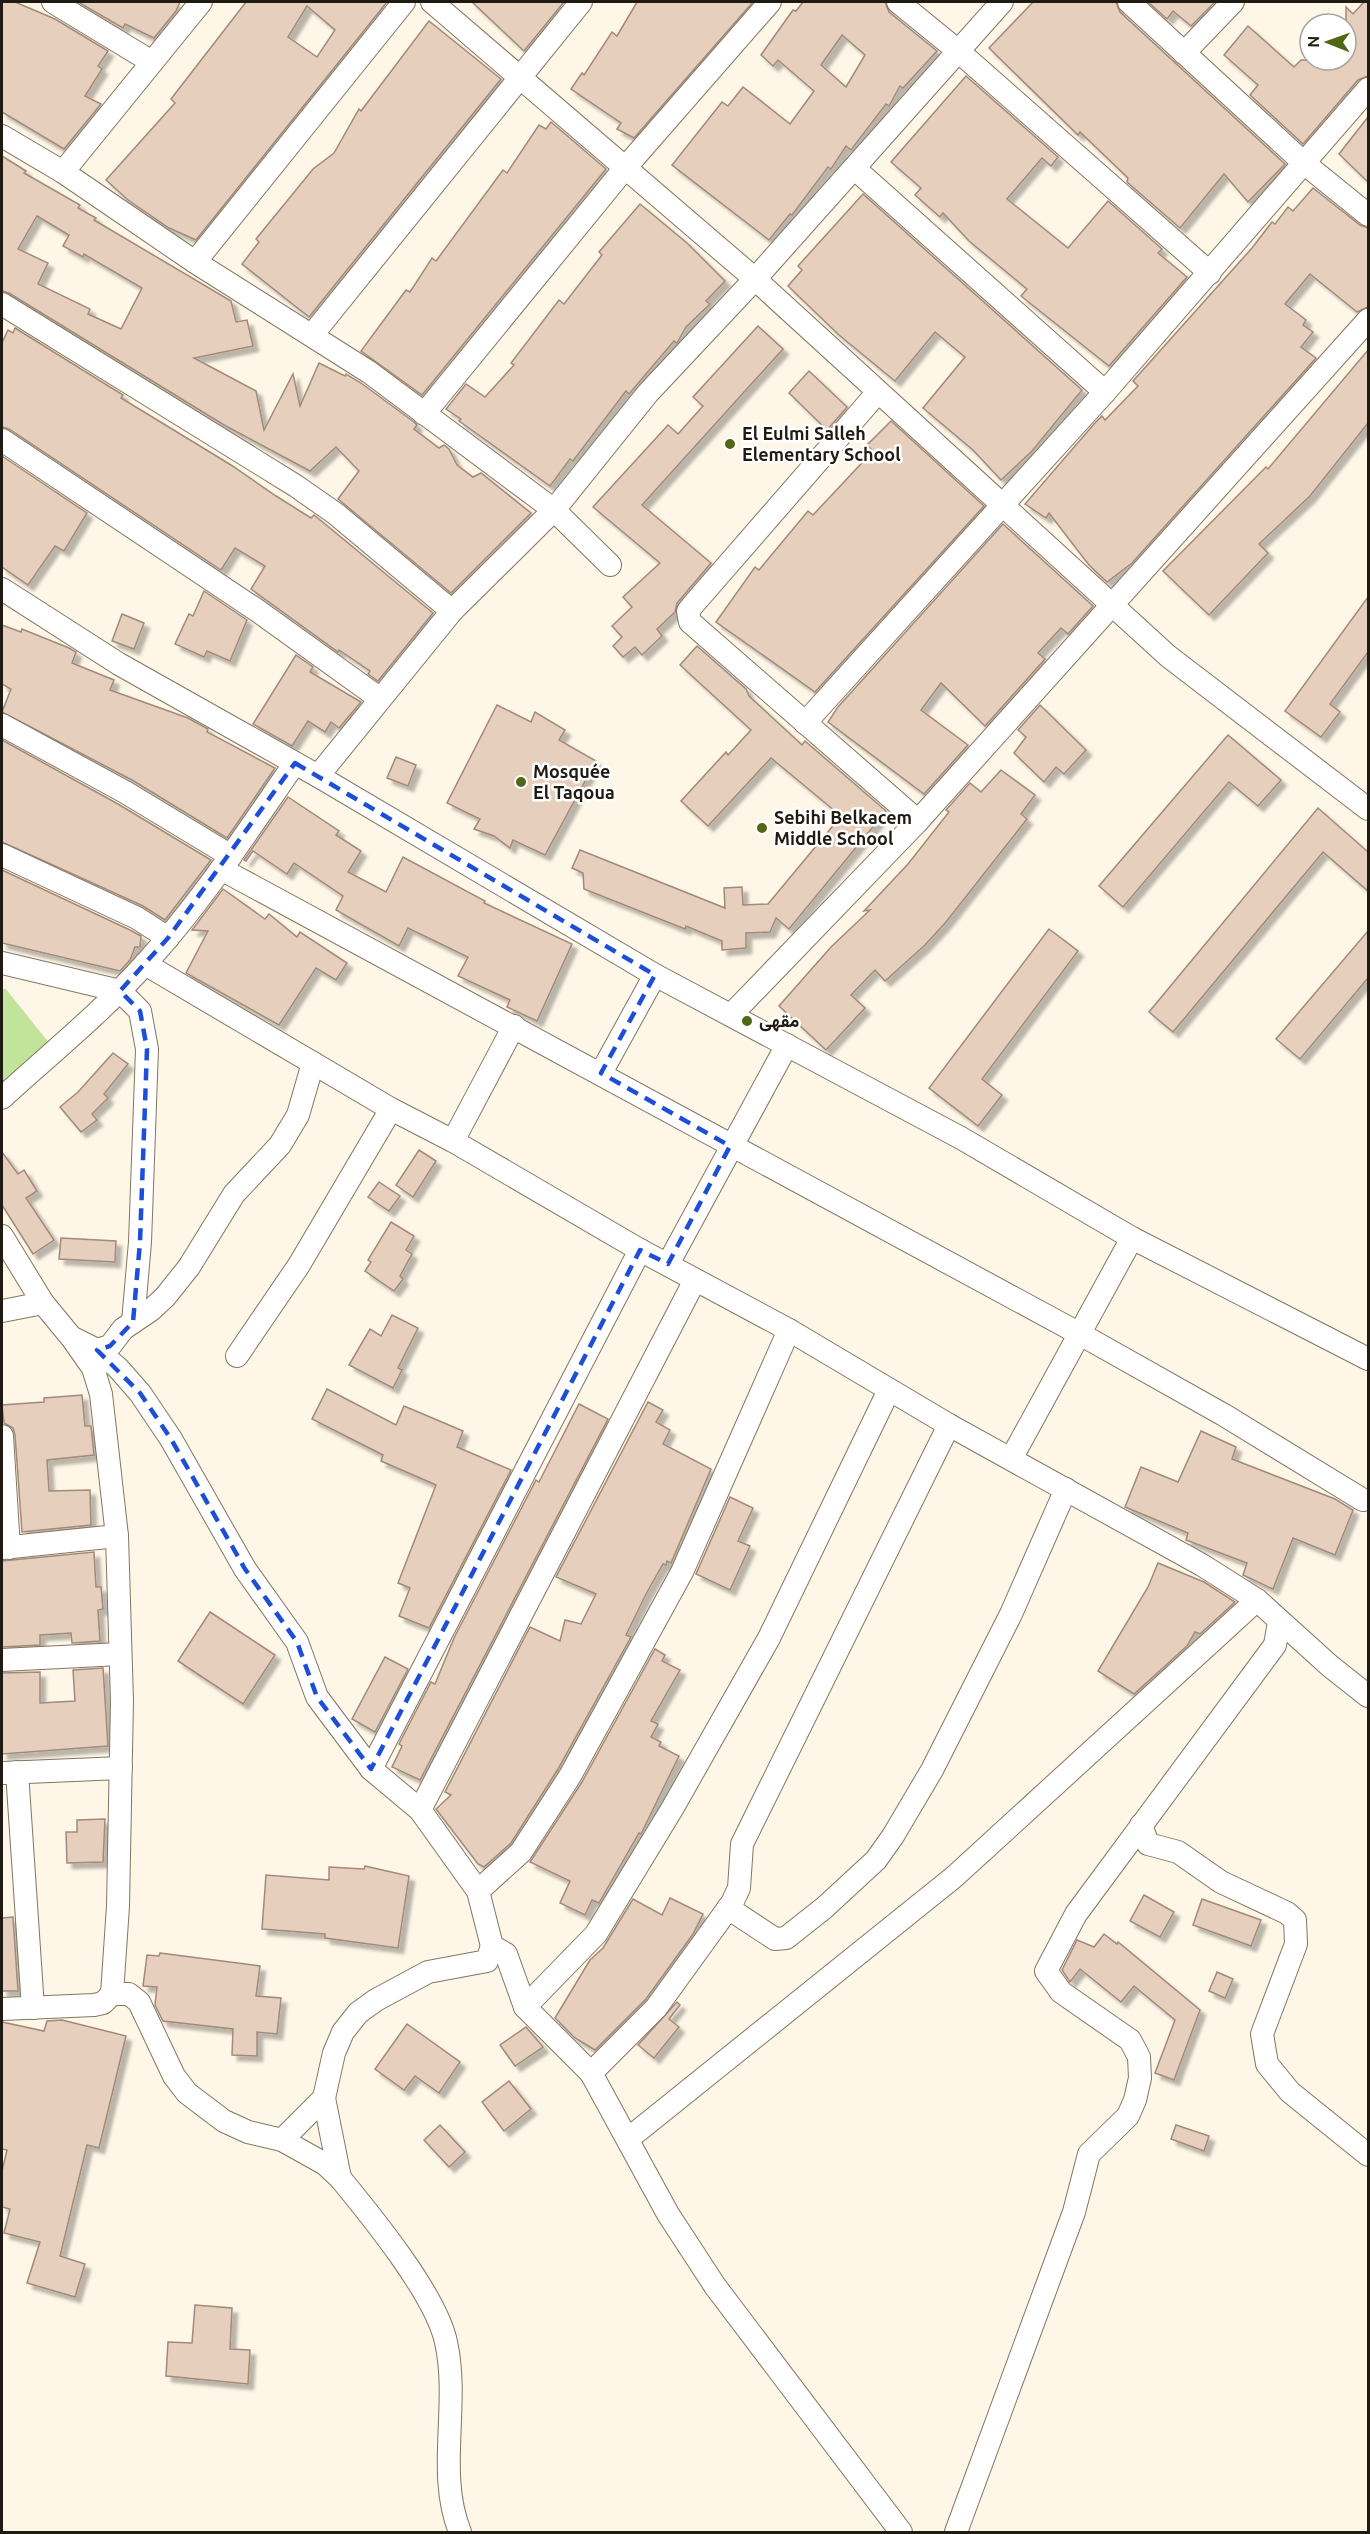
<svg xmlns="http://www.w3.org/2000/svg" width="1370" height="2534" font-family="Ubuntu,Vazirmatn,sans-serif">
<defs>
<filter id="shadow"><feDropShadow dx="5.5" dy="5.5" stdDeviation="1.5" flood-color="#0004"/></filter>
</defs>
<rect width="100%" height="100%" fill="#fef6e7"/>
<!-- park -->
<polygon fill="#c1e49a" points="5,988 54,1049 2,1092 2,991"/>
<!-- building -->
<g fill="#e7cfbe" stroke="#a18a7a" stroke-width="1.5" fill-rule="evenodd" filter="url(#shadow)">
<polygon points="2,2 15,2 55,19 108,51 98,66 102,69 85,96 101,104 64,149 2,112"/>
<polygon points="78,2 180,2 176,11 154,38 125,24 123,28"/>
<path d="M 246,2 L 387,2 L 196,240 L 169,228 L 128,200 L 106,180 L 175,103 L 171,99 ZM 307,6 L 335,30 L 317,57 L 288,37 Z"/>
<polygon points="472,2 564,2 524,51"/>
<polygon points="637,2 753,2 634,138 617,129 621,123 571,89 582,73 584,75 612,32 617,36"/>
<path d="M 803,2 L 885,2 L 889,12 L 937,51 L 903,88 L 900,86 L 889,106 L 886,104 L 851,150 L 846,146 L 831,169 L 828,167 L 792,215 L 790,214 L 769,240 L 672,165 L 722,102 L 728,106 L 743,87 L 790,124 L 814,91 L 778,60 L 773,66 L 761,55 L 793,10 L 796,11 ZM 842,35 L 865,55 L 846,87 L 821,65 Z"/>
<polygon points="1033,2 1116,2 1120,12 1285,164 1248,202 1224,174 1180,228 1127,182 1128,178 1080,132 1078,135 989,48"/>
<polygon points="1148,2 1215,2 1191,26 1173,11 1167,19"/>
<polygon points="1364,2 1368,2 1368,76 1358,80 1303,144 1250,95 1258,85 1224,55 1248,26 1294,67 1301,60 1346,60 1346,7 1353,14"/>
<polygon points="429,21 501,79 309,317 242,264 259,242 256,239 313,169 334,153 359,109 361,111"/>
<polygon points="966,76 1058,157 1051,166 1042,158 1007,199 1068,248 1108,201 1162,249 1158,253 1187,277 1109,366 1021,296 1027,289 969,241 943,213 940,217 915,195 921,188 891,162"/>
<polygon points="1368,117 1368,182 1339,154"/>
<polygon points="551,122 606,169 422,395 361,351 406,290 410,292 432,258 436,261 503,170 507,173 539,125 546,129"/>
<path d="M 2,156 L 26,171 L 24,173 L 80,205 L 78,208 L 96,218 L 94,220 L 231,301 L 236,322 L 247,320 L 253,346 L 194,358 L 256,391 L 264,430 L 293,374 L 300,406 L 319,363 L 345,376 L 346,374 L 361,383 L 414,422 L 417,425 L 414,429 L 439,448 L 444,445 L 449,449 L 457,465 L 473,477 L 481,473 L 531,513 L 451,593 L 338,499 L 359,471 L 336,447 L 310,471 L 224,425 L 9,293 L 2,291 ZM 37,216 L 69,235 L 63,246 L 83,257 L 84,254 L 142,288 L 121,329 L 88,314 L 90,309 L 38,284 L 48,263 L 18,249 Z"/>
<polygon points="1313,188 1360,225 1368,228 1368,307 1357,312 1310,274 1285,304 1306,320 1303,325 1313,332 1301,347 1316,358 1132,563 1107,582 1089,565 1049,513 1046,518 1025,504 1094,424 1102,416 1105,420 1138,386 1133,381 1252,248 1272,222 1275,224 1288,207 1293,211"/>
<polygon points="863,194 1082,390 1032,451 1001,480 973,450 923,408 965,357 935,332 895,381 839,335 788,286 802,270 798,266"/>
<polygon points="640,204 687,243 725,281 706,301 710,304 686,327 677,343 674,341 629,394 626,391 573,461 570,459 550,486 459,421 461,419 446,409 466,384 485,397 514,365 511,363 559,300 564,304 602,255 599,252"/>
<polygon points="758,326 783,349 642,505 711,563 677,603 675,612 657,629 662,636 642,655 635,647 623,657 613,646 622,637 612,626 632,607 623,597 660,563 593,507 668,425 678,434 703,406 693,397"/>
<polygon points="15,328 123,395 121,398 231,465 276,496 311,518 314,515 433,613 378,681 368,674 370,671 339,650 338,652 251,589 265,566 235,548 221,570 9,429 2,427 2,343 8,330 13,333"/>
<polygon points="1368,350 1368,423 1310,496 1259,544 1268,553 1209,615 1163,571 1266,467 1268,469"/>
<polygon points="809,371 847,407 827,430 789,393"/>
<polygon points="891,421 984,506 815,692 716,622 755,567 759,570 808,511 813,515 873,451 867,445"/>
<polygon points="2,456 87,513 64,551 55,546 28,585 2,567"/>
<polygon points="1003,524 1093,606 1068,634 1061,628 1038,653 1045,659 985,726 941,683 921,710 968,745 924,794 828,722 838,707"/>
<polygon points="204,591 247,620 230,661 207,651 204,657 175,644 189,614 193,616"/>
<polygon points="1368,597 1368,652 1330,704 1340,712 1321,737 1285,711"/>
<polygon points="122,614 144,623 134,649 112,641"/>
<polygon points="2,625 21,632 22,629 69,648 76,652 72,663 114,680 110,690 188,718 208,729 207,732 275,768 227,838 132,780 2,712 11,689 2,684"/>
<polygon points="697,646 746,689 749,696 802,745 805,741 886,811 789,929 776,918 770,932 746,933 746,948 722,950 722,941 686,926 685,929 584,889 583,873 572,868 580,850 725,908 724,888 742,887 743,905 768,904 841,816 771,758 708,826 681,801 726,752 728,755 751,730 680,665"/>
<polygon points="296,655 313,667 310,672 361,702 339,728 331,722 325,732 308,721 292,746 253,724"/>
<polygon points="497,705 531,722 535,712 565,730 559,740 596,761 545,855 513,840 510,848 494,836 474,829 480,819 447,803"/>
<polygon points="1040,705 1086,750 1064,774 1056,767 1044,782 1014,753 1026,737 1018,730"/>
<polygon points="1228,735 1281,780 1258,806 1229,782 1123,907 1099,886"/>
<polygon points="2,740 118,804 211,860 165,920 143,906 2,842"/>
<polygon points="396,757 416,765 408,786 387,778"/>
<polygon points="1001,770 1035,795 1021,814 1027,819 946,922 925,945 885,981 875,970 851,995 865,1008 826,1050 779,1006 831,947 870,910 864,911 908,864 949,812 946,810 970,783 981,792"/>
<polygon points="288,797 339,831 336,835 361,851 348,872 386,892 403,857 485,901 484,903 572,944 537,1021 507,1007 510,1000 458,976 468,957 408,928 399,946 336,910 343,896 294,863 287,874 253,851 246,861 244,860"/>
<polygon points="1318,808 1368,852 1368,891 1323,852 1173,1032 1149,1012"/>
<polygon points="2,870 130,930 141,936 140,947 135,947 130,960 120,971 2,943"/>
<polygon points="223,889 265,919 269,914 297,937 300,932 347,963 336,980 316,968 279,1025 186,973 208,931 192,930"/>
<polygon points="1049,929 1078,951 982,1079 1002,1095 978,1126 929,1088"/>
<polygon points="1368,931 1368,978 1300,1059 1276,1039"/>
<polygon points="113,1053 128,1064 104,1094 108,1098 92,1114 97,1120 81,1132 60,1107 78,1092"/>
<polygon points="419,1150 436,1161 413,1197 396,1185"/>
<polygon points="2,1152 18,1174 24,1170 37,1191 26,1198 54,1240 33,1254 2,1205"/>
<polygon points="379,1182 400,1196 389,1211 368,1197"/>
<polygon points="391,1222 414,1236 406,1250 412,1254 400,1276 403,1279 394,1291 365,1271 371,1262 368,1260"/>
<polygon points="61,1238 116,1241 115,1262 59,1259"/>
<polygon points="392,1315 418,1328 398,1368 402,1370 393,1388 349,1365 370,1329 381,1336"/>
<polygon points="327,1389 396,1425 404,1406 463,1431 457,1447 511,1470 429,1628 399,1616 410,1588 398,1583 436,1485 381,1461 383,1455 312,1419"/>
<polygon points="82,1395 85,1426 91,1426 94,1455 47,1460 49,1491 90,1490 91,1525 22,1532 15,1435 13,1428 4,1423 2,1405 44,1402 44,1398"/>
<polygon points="648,1402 663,1410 656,1422 670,1430 663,1444 711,1469 671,1563 667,1561 666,1565 663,1564 646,1594 626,1635 631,1637 558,1769 511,1843 484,1867 478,1864 436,1809 451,1795 445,1792 530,1627 560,1641 565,1620 581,1624 596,1594 556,1577"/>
<polygon points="579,1404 608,1419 420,1780 392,1767 402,1746 399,1744 431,1682 435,1684 454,1638 536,1480 539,1482"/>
<polygon points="1201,1431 1236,1447 1232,1459 1335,1499 1353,1510 1335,1555 1293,1538 1273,1589 1243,1575 1247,1563 1186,1540 1188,1533 1125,1507 1141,1467 1178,1482"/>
<polygon points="730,1497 753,1508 738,1541 750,1546 730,1590 696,1574"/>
<polygon points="94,1552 96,1587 101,1587 103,1609 98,1610 100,1641 72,1643 71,1633 40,1635 40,1645 2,1647 2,1561"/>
<polygon points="1158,1563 1204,1582 1235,1602 1200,1634 1195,1632 1187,1646 1134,1694 1098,1671 1148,1587"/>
<polygon points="210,1612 275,1655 243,1704 178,1661"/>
<polygon points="655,1649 665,1655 662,1661 680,1670 651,1721 658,1724 651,1737 661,1742 659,1746 679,1756 641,1834 639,1833 599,1903 592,1900 585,1915 560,1903 570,1881 530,1862 582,1782"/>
<polygon points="385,1657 408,1669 375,1732 352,1719"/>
<polygon points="103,1668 108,1746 2,1754 2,1673 40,1672 40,1703 75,1701 73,1670"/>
<polygon points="105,1819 103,1862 67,1863 66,1832 77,1832 77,1820"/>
<polygon points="365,1866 409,1876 398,1948 325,1938 325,1934 262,1929 266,1875 329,1880 329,1867 364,1869"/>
<polygon points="1144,1895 1174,1912 1160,1937 1130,1921"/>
<polygon points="670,1898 703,1914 693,1934 646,1999 595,2050 575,2038 555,2018 590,1960 603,1948 633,1899 662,1915"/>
<polygon points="1202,1899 1261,1920 1251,1946 1193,1925"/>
<polygon points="13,1917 18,1991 2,1991 2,1918"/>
<polygon points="1104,1934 1117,1944 1118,1942 1200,2010 1174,2080 1155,2073 1175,2020 1134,1986 1121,2002 1080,1969 1070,1982 1062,1970 1077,1940 1094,1947"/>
<polygon points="160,1953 260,1966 256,1996 281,1998 277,2034 257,2032 257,2056 232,2055 233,2029 163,2021 155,2005 157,1987 143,1986 147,1955 159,1956"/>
<polygon points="1217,1972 1233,1979 1225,1998 1209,1991"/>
<polygon points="677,2002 680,2005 669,2019 679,2027 654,2058 638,2045"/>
<polygon points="62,2020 126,2036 99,2148 87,2145 60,2256 85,2264 75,2297 27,2283 40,2242 4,2233 10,2209 2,2207 2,2171 7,2150 2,2149 2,2022 44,2031 47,2021"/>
<polygon points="407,2024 460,2062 439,2093 415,2076 404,2090 375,2069"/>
<polygon points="526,2027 543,2047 515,2066 500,2045"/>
<polygon points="509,2081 531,2109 504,2131 482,2102"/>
<polygon points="440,2125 465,2152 449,2167 424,2140"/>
<polygon points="1176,2125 1209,2136 1204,2151 1171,2139"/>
<polygon points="195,2305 232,2308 230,2349 250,2350 248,2384 166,2376 168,2342 192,2343"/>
</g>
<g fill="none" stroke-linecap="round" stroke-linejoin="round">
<!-- minor casing -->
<g stroke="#827660" stroke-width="24">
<g id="minor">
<polyline points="53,2 152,62"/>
<polyline points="432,2 755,279 1168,656 1368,809"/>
<polyline points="898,2 957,50 1210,273"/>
<polyline points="1129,2 1305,164 1368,215"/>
<polyline points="1184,53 1233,2"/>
<polyline points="2,136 63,172 195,262 369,372 554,510 610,565"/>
<polyline points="854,168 1105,392"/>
<polyline points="63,172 201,2"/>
<polyline points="195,262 404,2"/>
<polyline points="2,304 296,486 336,514 452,611"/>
<polyline points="312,335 581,2"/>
<polyline points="878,392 692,606 688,611 690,622 918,821"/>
<polyline points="424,414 625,168 770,2"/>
<polyline points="2,440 258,611 379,698"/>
<polyline points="2,589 119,664 318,776 655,975 961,1138 1132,1238 1368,1359"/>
<polyline points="805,723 1105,392 1368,89"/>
<polyline points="2,725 125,792 231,856"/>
<polyline points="318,776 452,611 554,510 648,393 755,279 1002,2"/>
<polyline points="2,855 137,918 168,938"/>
<polyline points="221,869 1080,1334 1224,1415 1363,1500"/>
<polyline points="2,963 120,991 140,1011 147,1049 140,1242 133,1322"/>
<polyline points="145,964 391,1109 453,1141 640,1250 789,1330 949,1425 1202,1565 1257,1600 1330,1666 1368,1696"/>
<polyline points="731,1015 918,821 1368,320"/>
<polyline points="601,1073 655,975"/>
<path d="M 2,1098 C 50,1054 101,1013 145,964 C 201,903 247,832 295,763"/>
<polyline points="453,1141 514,1026"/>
<polyline points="2,1236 43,1303 71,1337 97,1350 118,1368 140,1393 171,1439 245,1569 297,1642 317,1697 371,1769 420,1810 478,1891 492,1946 506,1954 525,2007 591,2073 668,2214 715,2286 901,2532"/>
<polyline points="668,1264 787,1045"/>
<polyline points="2,1311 43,1303"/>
<polyline points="97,1350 110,1346 123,1329 151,1310 165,1297 189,1267 234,1194 280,1145 298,1115 313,1063"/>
<polyline points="237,1356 299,1265 391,1109"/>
<polyline points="2,1436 9,1548"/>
<polyline points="1011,1459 1132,1238"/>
<polyline points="2,1548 117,1536"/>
<polyline points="2,1660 120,1654"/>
<polyline points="371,1769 640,1250"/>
<polyline points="17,1772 33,2008"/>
<polyline points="3,1773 121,1768"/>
<polyline points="420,1810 695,1280"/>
<polyline points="1141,1825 1148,1844 1178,1852 1221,1882 1287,1913 1295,1920 1296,1944 1262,2034 1267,2064 1290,2092 1368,2155"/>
<polyline points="478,1891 521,1852 570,1776 682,1572 789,1330"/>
<polyline points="728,1908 775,1939 786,1938 824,1908 876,1860 893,1836 932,1770 1011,1614 1066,1489"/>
<path d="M 112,1994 L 129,1994 L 139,2002 L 174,2076 L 187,2093 L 224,2121 L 248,2132 L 282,2140 L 325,2164 L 340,2178 C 372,2217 436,2295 446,2342 C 460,2405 436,2473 460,2532"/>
<polyline points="525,2007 596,1934 672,1809 769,1638 889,1390"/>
<polyline points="2,2009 94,2005 103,2003 112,1994 118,1906 122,1701 117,1536 101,1394 93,1368 74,1341"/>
<polyline points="591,2073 656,2008 732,1903 739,1888 742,1844 949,1425"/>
<polyline points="324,2098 340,2178"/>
<polyline points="628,2139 954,1877 1257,1600"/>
<polyline points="282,2140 324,2098 334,2053 343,2032 358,2013 376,2000 428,1972 487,1961 492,1946"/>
<polyline points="956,2532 1074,2212 1089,2154 1128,2116 1135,2100 1140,2078 1139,2057 1130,2040 1061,1992 1046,1971 1076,1914 1275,1645 1279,1622"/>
</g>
</g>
<!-- minor -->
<use href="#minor" stroke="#fff" stroke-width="22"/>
</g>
<!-- marked area -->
<path fill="none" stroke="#1d4ed8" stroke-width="4.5" stroke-dasharray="12 8" stroke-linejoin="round" d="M 295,763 L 655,975 L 601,1073 L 730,1146 L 668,1264 L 640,1250 L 371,1769 L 317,1697 L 297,1642 L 245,1569 L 171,1439 L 140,1393 L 97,1350 L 110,1346 L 133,1322 L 140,1242 L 147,1049 L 140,1011 L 120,991 L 168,938 Z"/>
<!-- markers -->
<g fill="#516716" stroke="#fff" stroke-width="2">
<circle cx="730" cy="444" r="6"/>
<circle cx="521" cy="782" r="6"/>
<circle cx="762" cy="828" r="6"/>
<circle cx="747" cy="1021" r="6"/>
</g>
<g text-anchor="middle" stroke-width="5" stroke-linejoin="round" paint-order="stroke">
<!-- poi labels -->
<g font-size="18" font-weight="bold" fill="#201b12" stroke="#fff" text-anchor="start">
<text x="742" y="440">El Eulmi Salleh<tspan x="742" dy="21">Elementary School</tspan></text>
<text x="533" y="778">Mosquée<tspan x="533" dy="21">El Taqoua</tspan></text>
<text x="774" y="824">Sebihi Belkacem<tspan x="774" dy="21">Middle School</tspan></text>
<text x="759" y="1027">مقهى</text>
</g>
</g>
<!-- border -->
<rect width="1370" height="2534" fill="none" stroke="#201b12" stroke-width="6"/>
<!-- north arrow -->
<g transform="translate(1328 42) rotate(271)"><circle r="28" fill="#ffffff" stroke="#a6a4a0" stroke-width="1.5"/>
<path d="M0-4.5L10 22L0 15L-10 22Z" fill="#516716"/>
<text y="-9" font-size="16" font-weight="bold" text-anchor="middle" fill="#201b12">N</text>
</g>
</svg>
